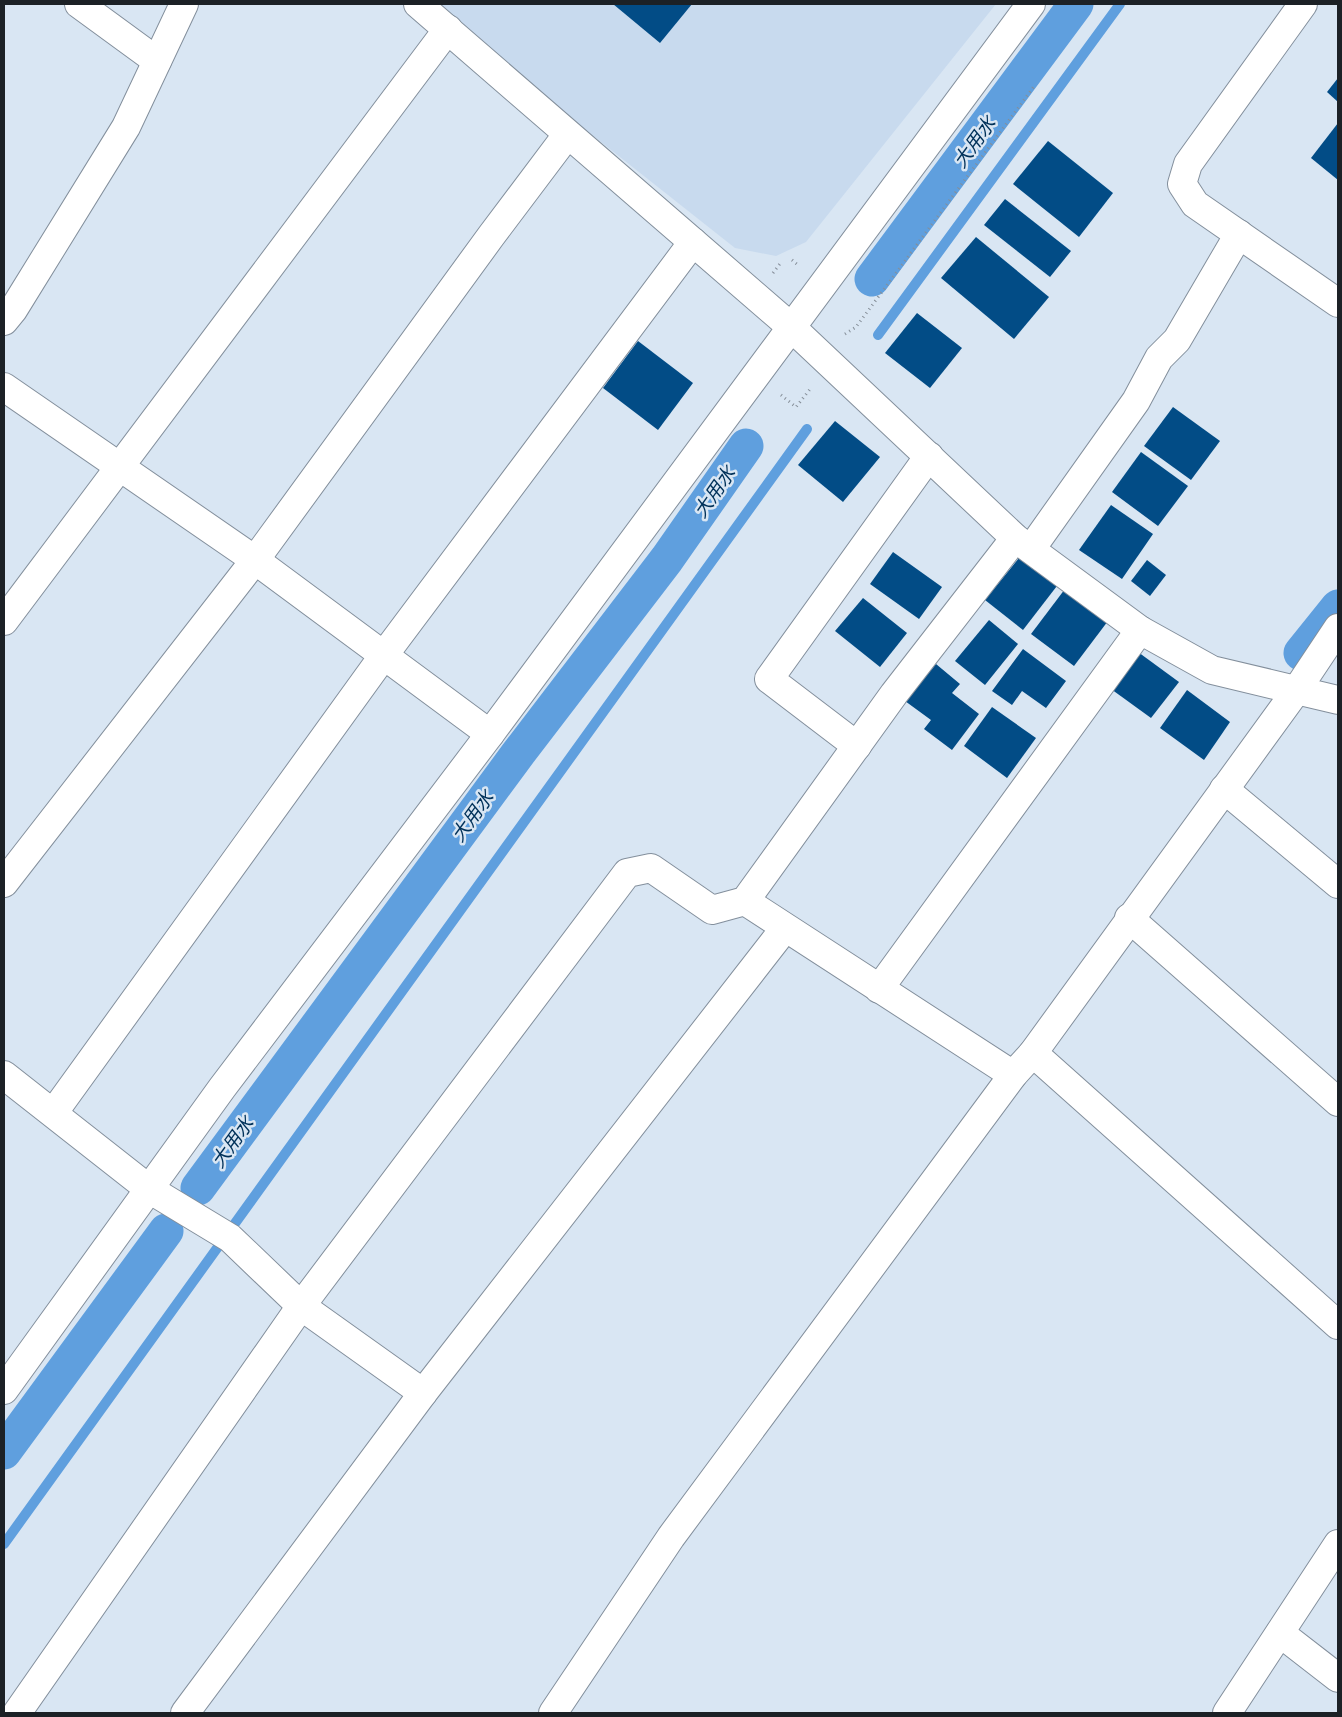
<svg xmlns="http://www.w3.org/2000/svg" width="1342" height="1717" font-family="'DM Sans','Noto Sans JP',sans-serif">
<rect width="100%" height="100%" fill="#d9e6f3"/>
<!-- built -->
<polygon fill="#c8daee" points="439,4 996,4 806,242 776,256 735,248 434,10"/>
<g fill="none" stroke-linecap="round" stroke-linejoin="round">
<!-- stream -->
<g stroke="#5f9fde" stroke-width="10">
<polyline points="878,335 1120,4"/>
<polyline points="4,1544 807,429"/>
</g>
<!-- canal -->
<g stroke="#5f9fde" stroke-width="35">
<polyline points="872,279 1076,4"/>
<polyline points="1301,653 1338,607"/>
<polyline points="198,1188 517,755 667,559 746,446"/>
<polyline points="4,1452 166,1231"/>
</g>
</g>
<!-- building -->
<g fill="#024c86">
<polygon points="613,4 692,4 660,43"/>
<polygon points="1338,78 1338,102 1327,92"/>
<polygon points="1338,123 1338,180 1311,158"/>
<polygon points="1048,141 1113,193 1079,237 1013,184"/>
<polygon points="1005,199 1071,251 1050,277 984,225"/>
<polygon points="976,237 1049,297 1014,339 941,278"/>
<polygon points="917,313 962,348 930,388 885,353"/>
<polygon points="638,341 693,383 658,430 603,388"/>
<polygon points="1173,407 1220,441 1191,480 1144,446"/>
<polygon points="835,421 880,457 843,502 798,465"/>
<polygon points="1141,452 1188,486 1158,526 1112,492"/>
<polygon points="1111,505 1153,534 1122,579 1079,550"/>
<polygon points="893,552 942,587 919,619 870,584"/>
<polygon points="1023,553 1060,582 1023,630 985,600"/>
<polygon points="1147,560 1166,575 1150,596 1131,581"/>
<polygon points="1068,585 1111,617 1074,666 1031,634"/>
<polygon points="863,598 907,633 880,667 835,631"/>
<polygon points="989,620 1018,644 985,685 955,661"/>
<polygon points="1023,649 1066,681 1046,708 1022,691 1012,705 992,691"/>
<polygon points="1138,652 1179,682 1151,718 1111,689"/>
<polygon points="936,664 960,684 952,693 979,714 952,750 924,729 931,720 905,701"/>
<polygon points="1187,690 1230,722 1204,760 1160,728"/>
<polygon points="992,707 1036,738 1007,778 964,746"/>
</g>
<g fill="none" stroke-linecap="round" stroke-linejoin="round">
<!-- minor casing -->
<g stroke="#838f9c" stroke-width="30">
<g id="minor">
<polyline points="79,4 157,61"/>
<polyline points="418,4 790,326 1015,538 1140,630 1212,670 1338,700"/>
<polyline points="1303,4 1188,164 1182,184 1195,204 1338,303"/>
<polyline points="4,321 13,310 126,127 184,4"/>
<polyline points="4,387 255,560 490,734"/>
<polyline points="1031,549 1136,401 1159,358 1177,340 1239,234"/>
<polyline points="4,621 448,29"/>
<polyline points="857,746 769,679 929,456"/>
<polyline points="1224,789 1338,884"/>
<polyline points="4,883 255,560 491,236 567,135"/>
<polyline points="745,901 1013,1075"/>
<polyline points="1129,918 1338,1102"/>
<polyline points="879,989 1140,630"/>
<polyline points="1033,1053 1338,1325"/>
<polyline points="4,1075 149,1189 230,1238 301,1306 423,1393"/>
<polyline points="54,1112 384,655 693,242"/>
<polyline points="4,1390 222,1088 490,734 1031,4"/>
<polyline points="1280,1633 1338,1678"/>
<polyline points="17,1713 301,1306 627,873 651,868 712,910 745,901 894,694 1015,538"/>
<polyline points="185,1713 423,1393 785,928"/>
<polyline points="553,1713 671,1537 1013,1075 1033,1053 1296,691 1338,628"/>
<polyline points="1227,1713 1338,1544"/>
</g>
</g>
<!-- path -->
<g stroke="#868f99" stroke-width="3" stroke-dasharray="1 4" stroke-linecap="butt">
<polyline points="792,260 799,266"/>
<polyline points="773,273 782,261"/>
<polyline points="845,334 856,327 1035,85"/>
<polyline points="781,395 796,407 811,388"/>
</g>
<!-- minor -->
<use href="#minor" stroke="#fff" stroke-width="28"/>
</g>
<g text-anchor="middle" stroke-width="5" stroke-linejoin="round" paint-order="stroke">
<!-- water labels -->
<g font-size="19" font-style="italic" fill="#003159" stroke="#d9e6f3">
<text transform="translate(974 142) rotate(-54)" y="7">大用水</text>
<text transform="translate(714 492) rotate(-55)" y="7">大用水</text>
<text transform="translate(472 816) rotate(-54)" y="7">大用水</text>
<text transform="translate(232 1142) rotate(-54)" y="7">大用水</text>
</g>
</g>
<!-- border -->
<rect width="1342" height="1717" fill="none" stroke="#1c2126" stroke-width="10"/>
</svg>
